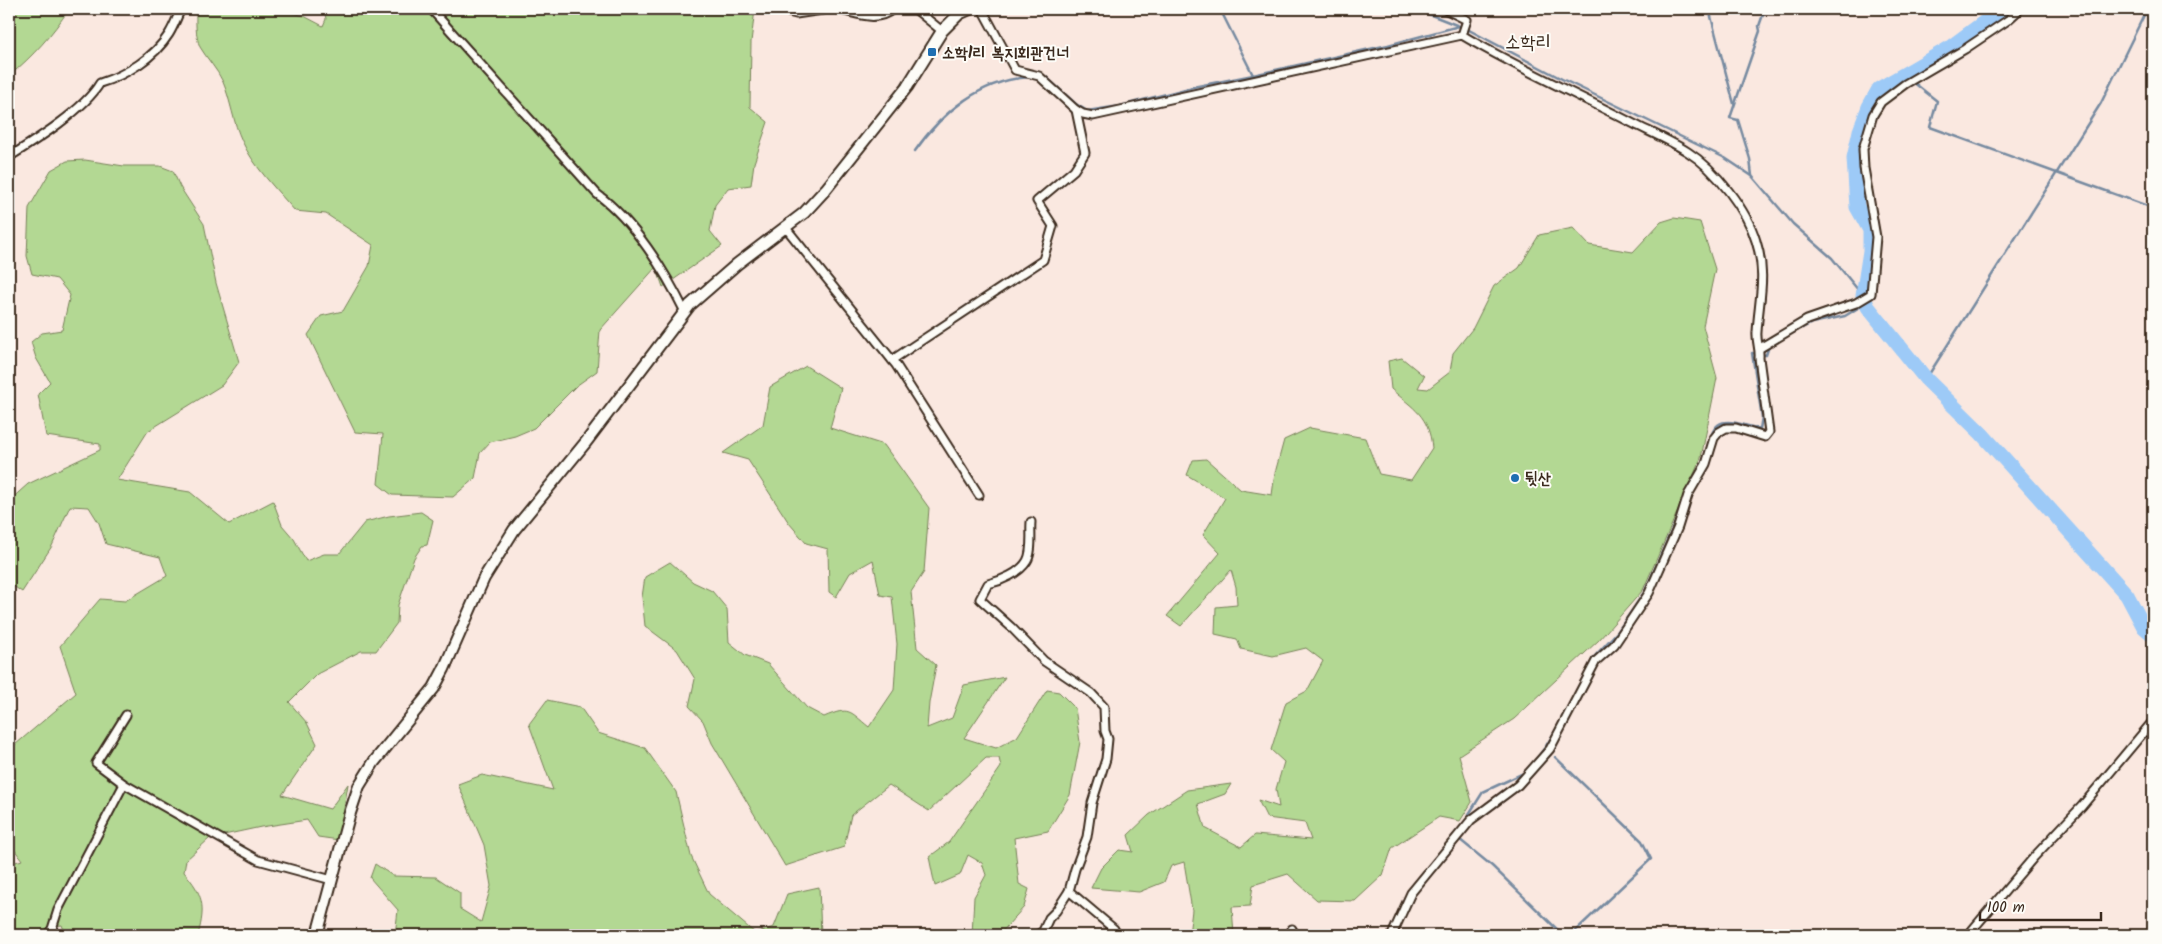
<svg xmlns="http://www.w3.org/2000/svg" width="2162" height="944" font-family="Kalam,'Poor Story',sans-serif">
<rect width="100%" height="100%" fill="#fae8e0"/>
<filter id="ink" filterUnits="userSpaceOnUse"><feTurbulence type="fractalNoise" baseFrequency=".02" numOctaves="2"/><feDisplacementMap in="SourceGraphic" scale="10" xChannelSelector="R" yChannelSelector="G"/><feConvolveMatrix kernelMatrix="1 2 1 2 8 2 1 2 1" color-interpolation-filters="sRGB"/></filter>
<g filter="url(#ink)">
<!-- green -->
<g fill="#b3d893" stroke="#778158">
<path d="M 9,9 L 69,9 C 52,35 33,56 9,76 Z"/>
<path d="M 196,9 L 279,9 L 304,16 L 323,26 L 326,19 L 324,9 L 755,9 L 751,42 L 750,107 L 768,122 L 754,163 L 751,185 L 728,188 L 715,205 L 710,231 L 722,246 L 663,287 L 656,267 L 600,330 L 597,371 L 576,386 L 534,428 L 515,436 L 490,442 L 480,453 L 475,478 L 453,497 L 392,495 L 378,484 L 383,434 L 355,432 L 308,335 L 321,316 L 343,311 L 369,266 L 373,245 L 326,214 L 295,211 C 276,189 254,167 242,141 C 233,122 231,101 223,82 C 217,69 207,59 200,47 C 195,35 196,21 196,9 Z"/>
<path d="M 85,160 L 124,166 L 160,166 L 173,171 L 180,187 L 204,224 L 216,283 L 239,362 L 222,385 L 148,431 L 117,480 L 190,492 L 229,524 L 273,501 L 282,525 L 294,539 L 306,561 L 324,554 L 339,554 L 365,522 L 389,516 L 421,512 L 433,520 L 427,545 L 422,546 L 414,558 L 398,605 L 397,623 L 376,651 L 361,651 L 317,674 L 289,702 L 307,723 L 317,744 L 282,795 L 330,809 L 348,784 L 339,840 L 318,837 L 307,820 L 261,827 L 210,838 L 186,860 L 184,872 C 203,894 206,906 198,935 L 66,935 L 62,925 L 47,927 L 40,935 L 9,935 L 9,864 L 22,860 L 9,842 L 9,750 L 76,693 L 60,646 L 100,599 L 125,601 L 167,576 L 160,557 L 106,544 L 99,523 L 89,507 L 70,506 L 52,546 L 22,592 L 9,583 L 9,501 L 28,484 L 100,450 L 100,444 L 46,436 L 38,394 L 50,382 L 36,358 L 31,342 L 42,333 L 62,330 L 70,295 L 57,279 L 32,274 L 27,256 L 29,208 L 51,170 L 67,161 Z"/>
<path d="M 1674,218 L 1700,222 L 1715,269 L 1703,326 L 1717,378 L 1701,458 L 1643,590 L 1599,640 L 1514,719 L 1459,755 L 1472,802 L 1460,821 L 1439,817 L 1392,848 L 1383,875 L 1355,901 L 1317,900 L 1288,874 L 1253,885 L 1250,906 L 1232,907 L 1234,935 L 1189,935 L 1192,910 L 1184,862 L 1171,866 L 1164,882 L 1139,892 L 1091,888 L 1101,868 L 1119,850 L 1133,852 L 1128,835 L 1149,815 L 1187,790 L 1231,784 L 1225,794 L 1198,804 L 1205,828 L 1241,847 L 1255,835 L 1311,840 L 1305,823 L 1267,818 L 1258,800 L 1279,807 L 1276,789 L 1284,762 L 1271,750 L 1286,702 L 1307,691 L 1323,661 L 1306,648 L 1273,656 L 1241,649 L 1237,639 L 1215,634 L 1216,607 L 1237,605 L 1236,587 L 1231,570 L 1181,626 L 1167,616 L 1220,553 L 1203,535 L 1225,498 L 1187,475 L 1193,460 L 1206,459 L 1241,490 L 1272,495 L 1275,473 L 1284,440 L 1310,428 L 1365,438 L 1379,474 L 1411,480 L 1432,448 C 1429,415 1414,409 1391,389 L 1388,361 L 1402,358 L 1424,376 L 1418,388 L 1428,389 L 1450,372 L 1453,353 L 1473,328 L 1494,286 L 1519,268 L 1539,235 L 1573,228 L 1589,245 L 1633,252 L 1661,222 Z"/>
<path d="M 806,366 L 841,388 L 830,428 L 884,445 L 929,508 L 924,572 L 911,592 L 917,648 L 936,665 L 929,703 L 927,728 L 952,718 L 964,685 L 1005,677 L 964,738 L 996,748 L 1017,737 L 1047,690 L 1059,692 L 1075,708 L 1080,742 L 1070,795 L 1048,831 L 1014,838 L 1019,884 L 1029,889 L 1024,907 L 999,935 L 972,935 L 974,897 L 986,875 L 982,863 L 968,855 L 960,875 L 935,886 L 929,857 L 949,842 L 1001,767 L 999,758 L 986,758 L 929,811 L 889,785 L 851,815 L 844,847 L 785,866 L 712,743 L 703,721 L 689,706 L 695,679 L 677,650 L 645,626 L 642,597 L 645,577 L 670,562 L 693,582 L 712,591 L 727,609 L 729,642 L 745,655 L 768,664 L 807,708 L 824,717 C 850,706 849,711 869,727 L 894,690 L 897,644 L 892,597 L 880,595 L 873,560 L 850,573 L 836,597 L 829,592 L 828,549 L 806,543 L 789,523 L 748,460 L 723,453 L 763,425 L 770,387 Z"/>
<polygon points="547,700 580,707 598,733 645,748 676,792 691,856 709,894 755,933 774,927 787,894 819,887 821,935 395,935 398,910 370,878 375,864 393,876 436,877 460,893 460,909 481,922 491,886 484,845 458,784 482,775 553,790 529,724"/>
</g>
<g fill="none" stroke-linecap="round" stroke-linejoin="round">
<!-- stream -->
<g stroke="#768aa0" stroke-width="2.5">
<polyline points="1220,9 1253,75 1388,45 1459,26"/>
<polyline points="1416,9 1469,30 1562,79 1725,158 1752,176 1793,224 1832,258 1863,296"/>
<polyline points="1709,9 1734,104"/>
<polyline points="1903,74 1937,101 1930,127 2153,208"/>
<polyline points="1042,76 1045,76 1076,104 1087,111 1120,106 1193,87 1253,75"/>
<path d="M 915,151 C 942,112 982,79 1031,77"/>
<polyline points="1752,176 1750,159 1738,120 1730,118 1760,31 1759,26 1765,9"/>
<polyline points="1785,337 1812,323 1845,316 1866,303"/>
<polyline points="1926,379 2101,103 2147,9"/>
<path d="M 1709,444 C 1715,410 1736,424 1760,429 L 1762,417 L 1752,353 L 1766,355 L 1769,346"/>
<polyline points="2144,627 2153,617"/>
<polyline points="1590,665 1593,658 1618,631 1645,591 1680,511"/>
<polyline points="1555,757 1642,841 1651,859 1571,935"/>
<polyline points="1531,766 1546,746 1559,725"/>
<polyline points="1469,814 1483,792 1526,772"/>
<polyline points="1459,839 1492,866 1563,935"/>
</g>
<!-- river -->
<polyline stroke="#9dcaf7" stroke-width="15" points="2002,9 1948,49 1879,89 1869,107 1860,131 1854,158 1857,207 1870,230 1870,251 1863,296 1868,307 1926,379 1982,434 2127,595 2144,627 2153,635"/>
<!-- street casing -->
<g stroke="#3b2a1e" stroke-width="11">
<g id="street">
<path d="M 431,9 L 597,194 C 634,221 665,271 685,312"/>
<polyline points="777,9 796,14 829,9"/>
<path d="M 835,9 C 855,12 876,24 893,9"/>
<polyline points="915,9 942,31"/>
<path d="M 982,9 L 1015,70 L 1039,76 L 1076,110 L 1083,114 L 1093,116 L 1462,35 C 1517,68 1577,94 1634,124 C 1652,133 1671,141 1688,152 C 1715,169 1747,210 1756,241 C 1767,275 1759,299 1757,332 C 1756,341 1760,348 1759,358 L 1769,432 L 1765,437 L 1736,428 L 1726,428 L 1719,432 L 1714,438 L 1706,464 L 1688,495 L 1678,527 L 1649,593 L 1614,645 L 1596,661 L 1550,749 L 1518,785 L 1471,820 L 1411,893 L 1392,935"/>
<polyline points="1445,9 1467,20 1462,35"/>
<path d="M 9,157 C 36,140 84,110 100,83 C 126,75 154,58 169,34 C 174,26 177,17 181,9"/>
<polyline points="786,228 896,365 979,495"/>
<polyline points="1760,348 1807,320 1856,303 1871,294 1876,237 1864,168 1863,149 1873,115 1881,102 1905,84 1965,49 2008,20 2020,9"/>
<polyline points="892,360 1043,260 1053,226 1037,201 1074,170 1085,153 1076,110"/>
<path d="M 1031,522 C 1030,532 1033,551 1027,561 C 1020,573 1001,581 988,584 L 980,599 L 1011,627 L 1044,661 L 1091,693 L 1104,707 L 1105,731 L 1108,739 L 1106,759 L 1092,803 L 1087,837 L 1075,869 L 1069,891 L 1114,929 L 1117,935"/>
<polyline points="126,715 96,763 124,784 258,860 332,880"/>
<polyline points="1292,929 1295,935"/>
<polyline points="47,935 52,929 58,910 124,784"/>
<polyline points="1037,935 1043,931 1049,918 1056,911 1069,891"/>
<polyline points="1968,935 2034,857 2082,806 2153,721"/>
</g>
</g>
<!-- secondary casing -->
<g stroke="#3b2a1e" stroke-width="14">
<polyline id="secondary" points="317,935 349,816 359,786 374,762 434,688 444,669 484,578 514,530 586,442 690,305 737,264 804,213 826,189 907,87 942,31 959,14 970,9"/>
</g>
<!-- street -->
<use href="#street" stroke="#fdfcf7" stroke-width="7"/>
<!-- secondary -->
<use href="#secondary" stroke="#fdfcf7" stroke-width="10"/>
</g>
</g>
<!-- markers -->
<g fill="#1f6fb2" stroke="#fdfcf7" stroke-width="2">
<rect x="927" y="47" width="10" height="10" rx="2.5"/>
<circle cx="1515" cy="478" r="5"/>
</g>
<g text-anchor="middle" stroke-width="4" stroke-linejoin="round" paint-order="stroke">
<!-- poi labels -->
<g font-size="16" font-weight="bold" fill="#3b2a1e" stroke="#fdfcf7" text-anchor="start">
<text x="942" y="58">소학1리 복지회관건너</text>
<text x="1525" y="484">뒷산</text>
</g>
<!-- quarter labels -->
<g font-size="19" fill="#3b2a1e" stroke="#fdfcf7">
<text x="1528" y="48">소학리</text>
</g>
</g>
<!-- margin -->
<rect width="2162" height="944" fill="none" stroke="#fdfcf7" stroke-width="30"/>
<rect x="15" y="15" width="2132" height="914" fill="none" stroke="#3b2a1e" stroke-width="2" filter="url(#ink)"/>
<!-- scale -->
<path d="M1980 912v8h121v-8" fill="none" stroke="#3b2a1e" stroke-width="2.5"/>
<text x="1987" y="912" font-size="15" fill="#3b2a1e" stroke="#fdfcf7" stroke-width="4" paint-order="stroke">100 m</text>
</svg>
